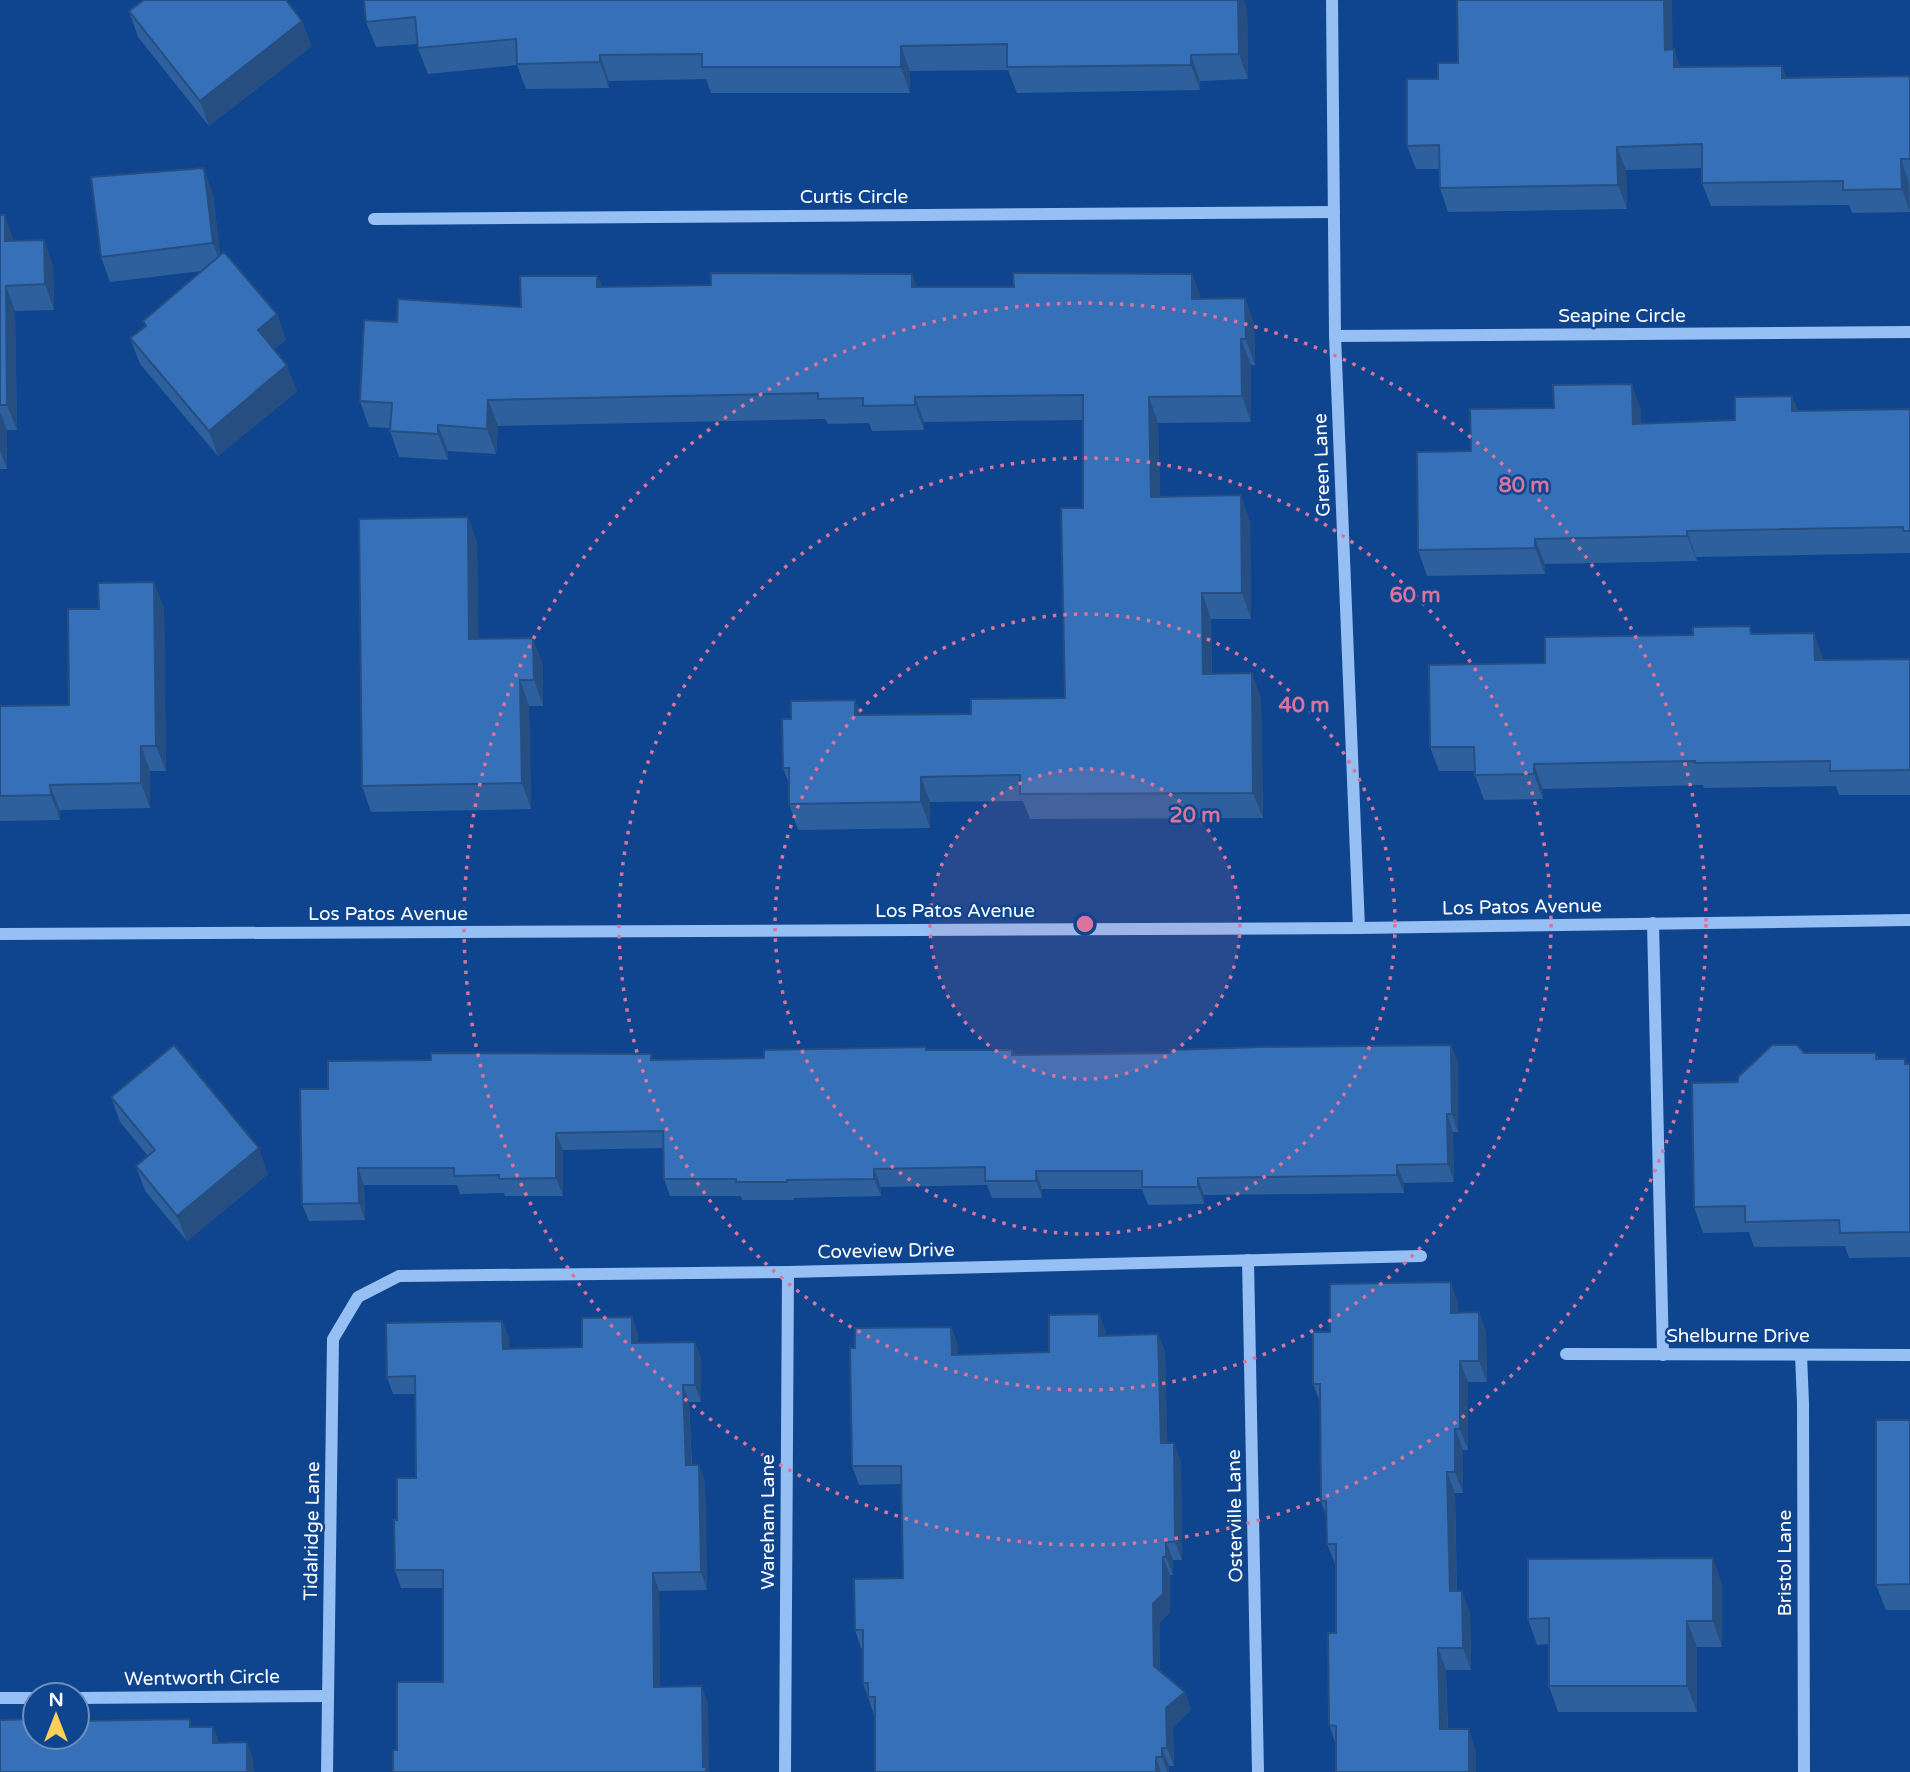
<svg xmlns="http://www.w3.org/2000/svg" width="1910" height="1772" font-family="'Varela Round',sans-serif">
<rect width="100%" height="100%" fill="#0e458e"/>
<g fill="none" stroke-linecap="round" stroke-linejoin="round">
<!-- minor -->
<g stroke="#96bff3" stroke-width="12">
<polyline points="1332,0 1335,336 1359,928"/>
<polyline points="374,219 1334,212"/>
<polyline points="1335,336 1910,332"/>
<polyline points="1653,923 1663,1355"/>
<polyline points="0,934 1359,928 1910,920"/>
<polyline points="1248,1260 1258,1772"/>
<polyline points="1566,1354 1910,1355"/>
<polyline points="1801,1355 1803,1403 1804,1772"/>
<polyline points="0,1698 35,1698"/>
<polyline points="77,1698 328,1696"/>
<polyline points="327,1772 333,1339 358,1297 399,1276 788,1272 1421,1256"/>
<polyline points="785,1772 788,1272"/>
</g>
</g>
<!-- wall -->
<g fill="#2e609e">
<polygon points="364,0 1247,8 1248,79 1200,81 1200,90 1017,93 1008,70 910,71 910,93 711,93 706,79 609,81 609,88 526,89 517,65 428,74 418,48 418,44 376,47 366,22"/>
<polygon points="129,11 312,46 209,126 138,37"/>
<polygon points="1674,49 1680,67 1782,66 1786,77 1910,76 1910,212 1852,213 1849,205 1711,206 1702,183 1702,168 1626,170 1627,209 1448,212 1440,188 1439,169 1416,169 1407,146 1438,79 1458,63"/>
<polygon points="213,194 220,256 277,314 286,340 274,349 297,391 218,456 140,364 130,338 145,327 143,321 202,271 110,282 101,257"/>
<polygon points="0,204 0,215 14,241 44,240 53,266 54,310 15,311 17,430 7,430 7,469 0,469"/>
<polygon points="912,274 917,287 1014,287 1192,274 1201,299 1245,298 1254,324 1255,365 1251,365 1251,422 1158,423 1160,497 1250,521 1251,619 1211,619 1212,674 1252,673 1261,699 1263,818 1030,819 1023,801 930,802 930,828 798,830 789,804 789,784 783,768 791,719 855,700 861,715 971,714 1065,698 1083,508 1083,420 924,422 924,430 872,431 869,423 828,424 825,419 498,426 496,454 448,451 448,460 399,457 390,431 390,428 369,427 360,401 397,322 521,307 597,276 602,287 711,285"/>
<polygon points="1792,396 1798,411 1910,409 1910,553 1696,557 1697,561 1545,564 1545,574 1427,576 1418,550 1471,451 1641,410 1641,423 1735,420"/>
<polygon points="468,517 477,543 478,639 543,664 543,706 529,706 531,809 371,812 362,786"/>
<polygon points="164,608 166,771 150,771 150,808 60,810 60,820 0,821 0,706 69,705"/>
<polygon points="1753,634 1823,658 1823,660 1910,659 1910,795 1839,795 1836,786 1704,788 1703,785 1543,789 1543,799 1484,800 1475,775 1475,771 1439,771 1430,747 1545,663"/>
<polygon points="927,1050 1012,1050 1014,1055 1458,1062 1458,1132 1453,1132 1454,1182 1404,1183 1404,1193 1204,1195 1204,1204 1148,1205 1142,1189 1042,1189 1042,1198 992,1198 987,1185 881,1187 881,1196 794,1198 794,1200 742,1200 741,1196 670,1196 664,1179 663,1148 563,1150 563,1196 505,1196 504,1193 460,1194 457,1185 364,1185 365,1220 309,1221 302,1204 328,1089 653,1060 764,1058"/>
<polygon points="1804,1053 1876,1053 1879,1059 1905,1059 1907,1064 1910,1064 1910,1257 1849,1258 1845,1246 1754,1247 1749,1232 1703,1233 1694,1207 1738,1082"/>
<polygon points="111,1097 268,1174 187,1241 145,1191 136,1166 148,1156 120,1122"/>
<polygon points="1458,1303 1458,1313 1479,1312 1486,1333 1487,1382 1468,1382 1468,1450 1463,1450 1463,1493 1455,1493 1457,1591 1470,1612 1471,1670 1446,1670 1448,1729 1476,1751 1476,1772 1336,1745 1329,1725 1336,1633 1336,1566 1327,1544 1326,1515 1321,1501 1320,1402 1313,1384 1330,1332"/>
<polygon points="1099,1314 1106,1332 1106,1335 1158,1334 1165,1352 1167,1443 1181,1461 1182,1560 1173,1560 1173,1575 1170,1575 1170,1612 1160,1622 1160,1672 1185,1692 1191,1710 1173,1727 1174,1766 1169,1766 1169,1772 875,1772 874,1715 863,1683 863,1648 861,1648 855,1630 903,1578 902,1484 859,1485 852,1466 855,1348 951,1327 958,1345 958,1355 1049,1352"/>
<polygon points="632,1317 638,1335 638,1343 695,1342 701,1359 701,1402 689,1402 692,1465 705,1482 707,1590 659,1591 660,1687 708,1703 397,1750 443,1682 443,1588 401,1588 395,1570 397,1520 416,1478 415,1394 393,1394 387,1377 502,1321 509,1338 509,1349 582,1347"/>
<polygon points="1910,1420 1910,1610 1886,1610 1876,1585"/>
<polygon points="1722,1584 1722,1647 1697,1647 1697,1712 1558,1712 1549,1686 1549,1644 1537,1645 1528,1619"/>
</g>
<!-- shaded-wall -->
<g fill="#264e81">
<polygon points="1236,0 1244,0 1247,8 1248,79 1239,54"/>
<polygon points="1664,0 1672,0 1673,73 1665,50"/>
<polygon points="302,21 312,46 209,126 200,101"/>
<polygon points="901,46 910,71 910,93 901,67"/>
<polygon points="1674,49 1682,73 1674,67"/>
<polygon points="600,55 609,81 609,88 600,62"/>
<polygon points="1191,55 1200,81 1200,90 1191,65"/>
<polygon points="1782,66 1790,89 1782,78"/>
<polygon points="1617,147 1626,170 1627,209 1618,185"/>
<polygon points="1901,159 1909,182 1910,212 1902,189"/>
<polygon points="204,168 213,194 222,268 213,243"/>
<polygon points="5,215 14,241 5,241"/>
<polygon points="44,240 53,266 54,310 45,284"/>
<polygon points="912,274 922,299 912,287"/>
<polygon points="1192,274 1201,299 1192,299"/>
<polygon points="597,276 607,301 597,287"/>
<polygon points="6,286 15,311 17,430 7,405"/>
<polygon points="1245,298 1254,324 1255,365 1246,339"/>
<polygon points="277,314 286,340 267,355 258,330"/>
<polygon points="1241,339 1251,365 1251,422 1242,396"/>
<polygon points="287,365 297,391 218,456 209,431"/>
<polygon points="1632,384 1641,410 1642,449 1633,424"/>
<polygon points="1792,396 1802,422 1792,411"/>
<polygon points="915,397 924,422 924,430 915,405"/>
<polygon points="1149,397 1158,423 1161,522 1151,497"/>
<polygon points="488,400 498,426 496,454 487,429"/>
<polygon points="0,412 7,430 7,469 0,451"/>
<polygon points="438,425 448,451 448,460 438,434"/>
<polygon points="1241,495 1250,521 1251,619 1242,593"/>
<polygon points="468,517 477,543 479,665 469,639"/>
<polygon points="1687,531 1696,557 1697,561 1687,536"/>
<polygon points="1535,539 1545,564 1545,574 1535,548"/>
<polygon points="154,582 164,608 166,771 156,746"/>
<polygon points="1202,593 1211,619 1212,700 1203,674"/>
<polygon points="1814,633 1823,658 1824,685 1815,660"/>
<polygon points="533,638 543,664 543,706 534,680"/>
<polygon points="1252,673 1261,699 1263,818 1253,793"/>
<polygon points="520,680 529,706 531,809 522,783"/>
<polygon points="855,700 864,726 855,715"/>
<polygon points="141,746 150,771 150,808 141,783"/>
<polygon points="1534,764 1543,789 1543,799 1534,774"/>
<polygon points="921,777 930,802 930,828 921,802"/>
<polygon points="50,785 60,810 60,820 51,795"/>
<polygon points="1451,1045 1458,1062 1458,1132 1452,1114"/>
<polygon points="1447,1114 1453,1132 1454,1182 1448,1164"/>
<polygon points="556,1133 563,1150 563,1196 556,1178"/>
<polygon points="259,1148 268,1174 187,1241 177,1216"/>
<polygon points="1397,1165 1404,1183 1404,1193 1397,1175"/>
<polygon points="358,1168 364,1185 365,1220 359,1203"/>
<polygon points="874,1169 881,1187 881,1196 874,1179"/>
<polygon points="1036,1171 1042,1189 1042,1198 1036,1181"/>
<polygon points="1198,1178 1204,1195 1204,1204 1198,1187"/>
<polygon points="1451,1282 1458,1303 1458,1334 1451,1313"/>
<polygon points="1479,1312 1486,1333 1487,1382 1479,1361"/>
<polygon points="1099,1314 1106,1332 1106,1354 1099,1336"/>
<polygon points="632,1317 638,1335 638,1361 632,1343"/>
<polygon points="502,1321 509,1338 510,1367 503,1349"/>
<polygon points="951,1327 958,1345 958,1374 952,1355"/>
<polygon points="1158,1334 1165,1352 1168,1462 1161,1443"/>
<polygon points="695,1342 701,1359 701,1402 695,1385"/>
<polygon points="1460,1361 1468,1382 1468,1450 1460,1429"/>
<polygon points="683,1385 689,1402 692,1483 686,1465"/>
<polygon points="1455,1429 1463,1450 1463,1493 1455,1472"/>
<polygon points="1174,1443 1181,1461 1182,1560 1175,1542"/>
<polygon points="699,1465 705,1482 707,1590 701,1572"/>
<polygon points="1447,1472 1455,1493 1457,1612 1450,1591"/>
<polygon points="1166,1542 1173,1560 1173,1575 1166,1557"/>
<polygon points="1163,1557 1170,1575 1170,1612 1160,1622 1160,1684 1154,1666 1153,1604"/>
<polygon points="1713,1558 1722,1584 1722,1647 1713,1621"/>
<polygon points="653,1573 659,1591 660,1704 654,1687"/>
<polygon points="1462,1591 1470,1612 1471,1670 1463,1648"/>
<polygon points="1687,1621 1697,1647 1697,1712 1687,1686"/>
<polygon points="1438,1648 1446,1670 1448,1751 1440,1729"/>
<polygon points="702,1686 708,1703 709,1772 705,1772 703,1767"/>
<polygon points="1185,1692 1191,1710 1173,1727 1174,1766 1167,1748 1166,1708"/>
<polygon points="213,1727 220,1745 213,1743"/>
<polygon points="1469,1729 1476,1751 1476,1772 1469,1772"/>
<polygon points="247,1742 253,1759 254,1772 247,1772"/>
<polygon points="1162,1748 1169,1766 1169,1772 1167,1772 1162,1757"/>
<polygon points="1156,1757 1161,1772 1156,1772"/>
</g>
<!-- building -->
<g fill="#3670b8" stroke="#264e81" stroke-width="2">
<polygon points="144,0 286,0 302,21 200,101 129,11"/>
<polygon points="364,0 1238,0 1239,54 1191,55 1191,65 1007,67 1007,44 901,46 901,67 702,67 702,54 600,55 600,62 517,64 516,39 418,48 415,17 366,22"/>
<polygon points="1457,0 1664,0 1665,50 1674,49 1674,67 1782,66 1782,78 1910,76 1910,159 1901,159 1902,189 1843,190 1843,181 1702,183 1702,144 1617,147 1618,185 1440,188 1439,145 1407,146 1407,79 1438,79 1438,63 1458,63"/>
<polygon points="204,168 213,243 101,257 91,177"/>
<polygon points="0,215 5,215 5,241 44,240 45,284 6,286 7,405 0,405"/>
<polygon points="224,252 277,314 258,330 287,365 209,431 130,338 146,326 143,321"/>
<polygon points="711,273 912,274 912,287 1014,287 1013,273 1192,274 1192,299 1245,298 1246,339 1241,339 1242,396 1149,397 1151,497 1241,495 1242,593 1202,593 1203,674 1252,673 1253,793 1020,794 1020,775 921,777 921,802 789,804 789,768 783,768 782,719 791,719 791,701 855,700 855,715 971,714 971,699 1065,698 1061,508 1083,508 1083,395 915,397 915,405 863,406 863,398 818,399 818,393 488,400 487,429 438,425 438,434 390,431 392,403 360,401 364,320 397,322 398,299 521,307 520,276 597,276 597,287 711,285"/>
<polygon points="1632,384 1633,424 1735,420 1735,397 1792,396 1792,411 1910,409 1910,531 1903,531 1903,527 1687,531 1687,536 1535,539 1535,548 1418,550 1417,452 1471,451 1470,409 1554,408 1553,385"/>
<polygon points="468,517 469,639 533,638 534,680 520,680 522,783 362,786 359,519"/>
<polygon points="154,582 156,746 141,746 141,783 50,785 51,795 0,796 0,706 69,705 68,609 99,609 98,583"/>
<polygon points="1750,626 1751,634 1814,633 1815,660 1910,659 1910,770 1830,771 1830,761 1695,763 1695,761 1534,764 1534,774 1475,775 1474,747 1430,747 1429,665 1545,663 1545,637 1693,635 1693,627"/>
<polygon points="174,1045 259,1148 177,1216 136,1166 155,1150 111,1097"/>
<polygon points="1451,1045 1452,1114 1447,1114 1448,1164 1397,1165 1397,1175 1198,1178 1198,1187 1142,1187 1142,1171 1036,1171 1036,1181 985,1181 985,1167 874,1169 874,1179 787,1180 787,1182 736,1182 736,1179 664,1179 663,1131 556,1133 556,1178 499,1179 499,1175 454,1176 454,1168 358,1168 359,1203 302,1204 300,1089 328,1089 328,1061 431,1060 431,1053 651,1054 651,1060 764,1058 764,1050 926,1047 926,1050 1012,1050 1012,1055 1170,1053 1170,1050 1259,1047"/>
<polygon points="1772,1045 1797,1045 1804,1053 1876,1053 1876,1059 1905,1059 1905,1064 1910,1064 1910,1232 1840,1233 1839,1220 1745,1222 1745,1206 1694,1207 1692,1083 1738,1082 1738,1077"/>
<polygon points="1451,1282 1451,1313 1479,1312 1479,1361 1460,1361 1460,1429 1455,1429 1455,1472 1447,1472 1450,1591 1462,1591 1463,1648 1438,1648 1440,1729 1469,1729 1469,1772 1336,1772 1336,1726 1329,1725 1328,1633 1336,1633 1336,1544 1327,1544 1326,1501 1321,1501 1320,1384 1313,1384 1313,1332 1330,1332 1330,1284"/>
<polygon points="1099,1314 1099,1336 1158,1334 1161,1443 1174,1443 1175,1542 1166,1542 1166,1557 1163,1557 1163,1594 1153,1604 1154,1666 1185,1692 1166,1708 1167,1748 1162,1748 1162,1757 1156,1757 1156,1772 875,1772 875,1697 868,1697 868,1683 863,1683 863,1630 855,1630 854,1579 903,1578 901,1466 852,1466 850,1348 855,1348 855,1328 951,1327 952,1355 1049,1352 1049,1315"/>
<polygon points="632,1317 632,1343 695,1342 695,1385 683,1385 686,1465 699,1465 701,1572 653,1573 654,1687 702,1686 703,1767 706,1767 706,1772 393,1772 393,1750 397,1750 397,1682 443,1682 443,1570 395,1570 394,1520 397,1520 397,1478 416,1478 415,1376 387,1377 386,1323 502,1321 503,1349 582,1347 582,1318"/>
<polygon points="1876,1420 1910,1420 1910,1584 1876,1585"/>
<polygon points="1713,1558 1713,1621 1687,1621 1687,1686 1549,1686 1549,1618 1528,1619 1528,1559"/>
<polygon points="33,1719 33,1722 35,1722 35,1737 77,1737 77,1721 190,1719 190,1727 213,1727 213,1743 247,1742 247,1772 0,1772 0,1720"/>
</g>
<!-- distance rings -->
<circle cx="1085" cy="924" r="155" fill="#da749d" fill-opacity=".12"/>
<g fill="none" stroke="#da749d" stroke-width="3.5" stroke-dasharray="3.5 7">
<circle cx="1085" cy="924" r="155"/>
<circle cx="1085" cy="924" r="310"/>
<circle cx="1085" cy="924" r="466"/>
<circle cx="1085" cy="924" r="621"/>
</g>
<g text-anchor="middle" stroke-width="5" stroke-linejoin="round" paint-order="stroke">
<!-- street labels -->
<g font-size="19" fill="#fff" stroke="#0e458e">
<text x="854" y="203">Curtis Circle</text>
<text x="1622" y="322">Seapine Circle</text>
<text transform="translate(1321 465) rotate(-92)" y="7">Green Lane</text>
<text transform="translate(1522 906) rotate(-1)" y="7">Los Patos Avenue</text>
<text x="955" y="917">Los Patos Avenue</text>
<text x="388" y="920">Los Patos Avenue</text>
<text transform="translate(886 1250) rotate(-1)" y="7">Coveview Drive</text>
<text x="1738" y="1342">Shelburne Drive</text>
<text transform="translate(1234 1516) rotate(-91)" y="7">Osterville Lane</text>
<text transform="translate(767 1522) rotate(-90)" y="7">Wareham Lane</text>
<text transform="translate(311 1531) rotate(-89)" y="7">Tidalridge Lane</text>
<text transform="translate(1784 1563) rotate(-90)" y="7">Bristol Lane</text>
<text transform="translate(202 1677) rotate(-1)" y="7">Wentworth Circle</text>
</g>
</g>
<circle cx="1085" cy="924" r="10" fill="#da749d" stroke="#0e458e" stroke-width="3.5"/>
<g font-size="21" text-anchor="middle" font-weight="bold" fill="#da749d" stroke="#0e458e" stroke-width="5" stroke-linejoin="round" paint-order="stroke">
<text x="1524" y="492">80 m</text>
<text x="1415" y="602">60 m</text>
<text x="1304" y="712">40 m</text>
<text x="1195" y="822">20 m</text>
</g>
<!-- north arrow -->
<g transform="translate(56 1716)"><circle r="33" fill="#0e458e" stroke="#6e8fbb" stroke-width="2"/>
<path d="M0-5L12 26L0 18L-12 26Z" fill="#ffd058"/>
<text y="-10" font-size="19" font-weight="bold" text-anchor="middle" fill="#ffffff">N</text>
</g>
</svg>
